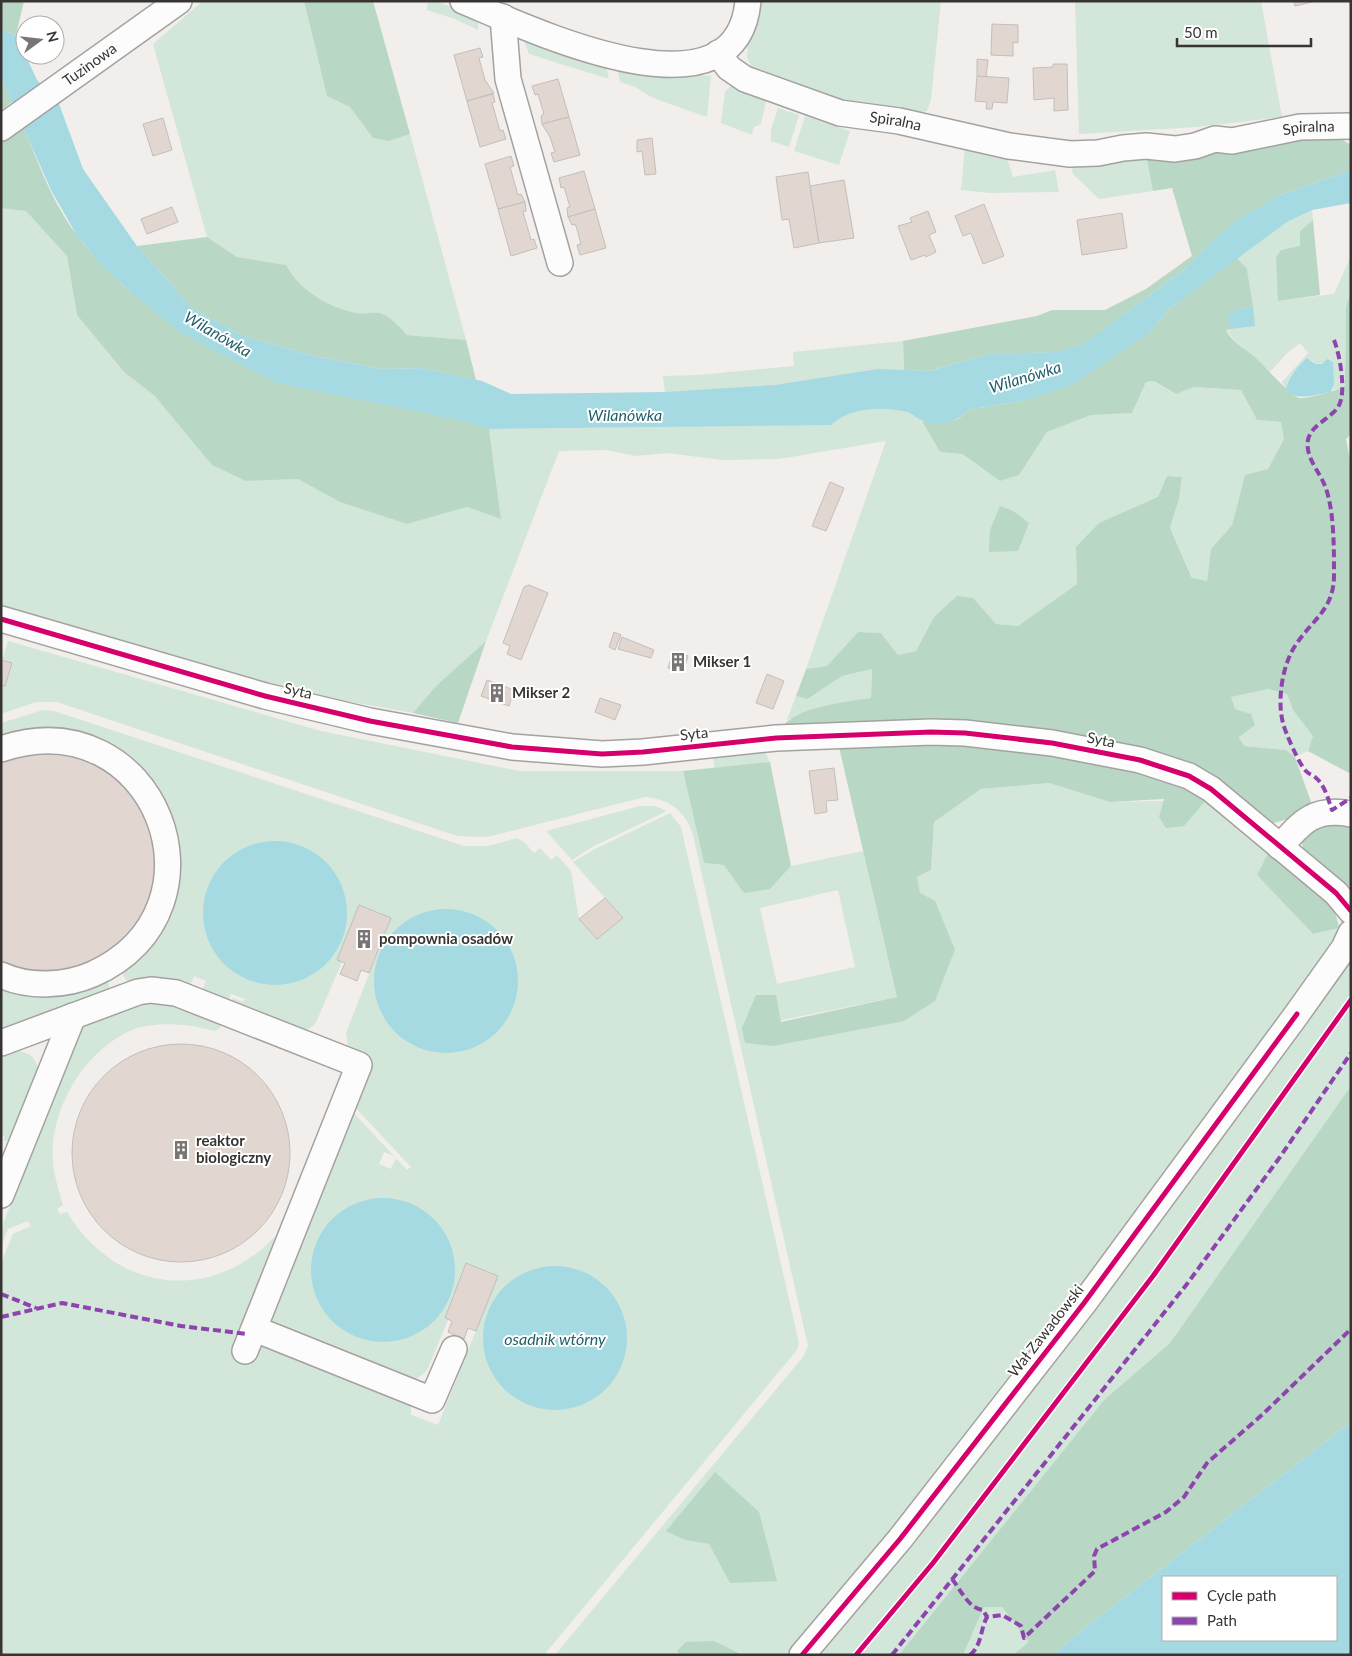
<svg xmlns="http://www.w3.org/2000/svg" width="1352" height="1656" font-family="Lato,sans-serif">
<rect width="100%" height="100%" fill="#f1eeec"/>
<!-- green -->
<g fill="#d2e6d9" fill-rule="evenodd">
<path d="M 203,1 L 304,1 L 327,96 L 350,107 L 373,138 L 389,141 L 410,134 L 466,340 L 407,335 C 400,327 390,316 380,313 C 373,311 364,315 357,313 C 329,308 299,290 286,265 L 237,257 L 207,237 L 153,44 Z"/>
<polygon points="428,1 435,1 478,17 478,30 455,19 427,10"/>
<path d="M 756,1 L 941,1 L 931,100 L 927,111 C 881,124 800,87 754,71 L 747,58 L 748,41 L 754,26 Z"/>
<polygon points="1075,1 1261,1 1282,117 1197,127 1079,134"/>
<polygon points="523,38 606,65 609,79 529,54"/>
<polygon points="617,67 711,76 707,117 653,98 635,87 620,82"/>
<polygon points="733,84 767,97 761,124 754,127 752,135 721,123 725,92"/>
<polygon points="778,108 799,115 789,147 771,141 771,129"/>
<polygon points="805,116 850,131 839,165 794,151"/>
<polygon points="965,147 1006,155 1013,177 1055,170 1059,192 990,193 961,190"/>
<polygon points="1146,155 1153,191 1099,199 1073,174 1070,161"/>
<polygon points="5,207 26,211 67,256 77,315 124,372 155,396 246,481 298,479 340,502 407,524 467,507 501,519 489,429 657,427 893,398 922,421 940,452 961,454 1000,481 1019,475 1047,432 1091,415 1132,413 1146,382 1154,381 1175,394 1194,387 1241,390 1257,420 1281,422 1284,439 1268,469 1245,475 1232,525 1211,549 1207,581 1193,579 1170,528 1179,499 1182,477 1167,476 1159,497 1099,523 1076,548 1077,584 1018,626 996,624 973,598 934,617 916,651 898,655 881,633 858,632 827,666 806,669 886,441 779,459 722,460 667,453 636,456 607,450 559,451 486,641 436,686 413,713 269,687 1,606 1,208"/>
<path d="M 1312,210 L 1313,220 L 1300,231 L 1300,247 L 1281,250 L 1278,301 L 1334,294 L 1351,256 L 1351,292 L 1346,307 L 1345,388 L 1333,390 L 1332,362 L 1315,364 L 1311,360 C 1299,365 1288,375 1286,389 L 1282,382 L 1308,353 L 1300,343 L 1286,354 L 1270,372 C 1262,364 1228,336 1226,330 L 1255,325 L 1247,269 L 1237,258 L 1287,222 Z"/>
<polygon points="1123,314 1114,335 1052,365 771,385 692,412 665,392 663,376 698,375 794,366 793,352 903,341 904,370 929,371 990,354 1103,331"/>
<path d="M 8,641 L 321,731 L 519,771 L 683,771 L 704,863 L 724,865 L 770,889 L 791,866 L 863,851 L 897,997 L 742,1028 L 935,1001 L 955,950 L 920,893 L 917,877 L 931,870 L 934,822 L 981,789 L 1049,783 L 1110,802 L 1206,800 L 1270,849 L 1257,875 L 1313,934 L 1339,928 L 1327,958 L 1101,1264 L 922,1494 L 790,1655 L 743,1655 L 713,1641 L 677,1651 L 680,1655 L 555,1655 L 803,1357 L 808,1346 L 693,835 C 686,811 669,799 645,797 L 487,837 L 457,836 L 57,702 L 36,702 L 1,714 L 1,679 L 6,661 L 2,660 ZM 838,890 L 855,967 L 777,984 L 760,908 ZM 758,1512 L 730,1583 L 709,1544 L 685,1540 L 667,1531 Z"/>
<polygon points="872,669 871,698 818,707 787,720 796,696 809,699 842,676"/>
<path d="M 1268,689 L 1287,694 L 1293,710 L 1313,736 L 1308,751 L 1295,757 L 1286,750 L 1243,746 C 1236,730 1237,713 1230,697 Z"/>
<path d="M 43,710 L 54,711 L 464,846 L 488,846 L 517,838 L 524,842 L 534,853 L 540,848 L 551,860 L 557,855 L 571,871 L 579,919 L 597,939 L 623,918 L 573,862 L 593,850 L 670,813 L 681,827 L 799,1343 L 797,1350 L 544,1655 L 1,1655 L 1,1263 L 13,1234 L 31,1226 L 28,1221 L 8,1229 L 1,1246 L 1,1229 L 35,1143 L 73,1026 L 153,996 L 222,1023 L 219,1029 L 214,1031 C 191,1024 157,1021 135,1029 C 85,1048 49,1110 53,1161 C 54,1176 59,1191 63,1205 L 57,1209 L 60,1214 L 67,1212 C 121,1301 228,1303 289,1220 L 256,1349 L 266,1344 L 411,1405 L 411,1415 L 438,1425 L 498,1276 L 466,1263 L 445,1318 L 448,1320 L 428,1368 C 423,1376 417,1379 408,1381 L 272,1323 L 270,1318 L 348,1107 L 394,1156 L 384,1152 L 379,1164 L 391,1169 L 396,1158 L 407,1170 L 411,1167 L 350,1102 L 353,1052 L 348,1047 L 346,1033 L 391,918 L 337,960 L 342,962 L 317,1020 L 313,1026 L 303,1032 L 228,1008 L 233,998 L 243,1002 L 245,999 L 231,994 L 226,1007 L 129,984 L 123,975 L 125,964 L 1,741 L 1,723 ZM 194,976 L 206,981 L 201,993 L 189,987 Z"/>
<polygon points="765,752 770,762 715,768 712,755"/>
<polygon points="640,806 655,806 667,811 592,847 572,860 546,831"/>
<polygon points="1351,955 1351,1086 1170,1343 1104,1400 899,1655 814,1655"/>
<polygon points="105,979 109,984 109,992 1,1033 1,980"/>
<path d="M 13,1051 C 25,1050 37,1056 38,1070 C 38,1083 17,1125 11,1140 L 3,1141 L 5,1137 L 1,1135 L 1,1056 Z"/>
<polygon points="984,1607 1002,1607 1030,1642 1013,1655 963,1655"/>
</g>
<!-- forest -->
<g fill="#b8d7c4">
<polygon points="1,1 24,1 16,35 1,30"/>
<polygon points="304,1 373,1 410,134 389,141 373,138 350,107 327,96"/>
<polygon points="1,77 12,102 1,111"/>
<path d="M 22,124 C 38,161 52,203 77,235 C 93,257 113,276 133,294 L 489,429 L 501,519 L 467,507 L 407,524 L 340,502 L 298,479 L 246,481 L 212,465 L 155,396 L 124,372 L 77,315 L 67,256 L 26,211 L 1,208 L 1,139 Z"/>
<polygon points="1331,133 1351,145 1351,170 1280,195 1206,247 1184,270 1082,345 1055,352 990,354 928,371 904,370 903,341 1037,316 1052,310 1105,310 1146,289 1192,256 1172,188 1153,191 1146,155"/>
<polygon points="1313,220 1320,295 1278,301 1276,258 1281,250 1300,246 1300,231"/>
<path d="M 207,237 L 237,257 L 286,265 C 299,290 329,308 357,313 C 364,315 373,311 380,313 C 390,316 400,327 407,335 L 466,340 L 476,380 L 421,368 L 381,369 L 314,356 L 241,335 L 192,308 L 137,246 Z"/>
<path d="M 1237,258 L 1247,269 L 1253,307 L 1239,309 L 1229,315 L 1231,329 L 1226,330 C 1229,340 1252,353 1260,362 C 1268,370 1291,396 1300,398 C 1307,399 1338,390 1345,387 L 1346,307 L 1351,292 L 1351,434 L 1346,439 L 1351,465 L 1351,774 L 1308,751 L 1313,736 L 1293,710 L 1287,694 L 1268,689 L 1231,697 L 1235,709 L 1251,714 L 1255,725 L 1239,737 L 1244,746 L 1286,750 L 1295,757 L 1311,802 L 1288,819 L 1270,824 L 1220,782 L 1176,757 L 1094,738 L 782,727 C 798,706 846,702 871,698 L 872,669 L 842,676 L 808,699 L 796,696 L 806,669 L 827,666 L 858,632 L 881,633 L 898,655 L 916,651 L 934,617 L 957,596 L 973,598 L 996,624 L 1018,626 L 1077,584 L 1076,547 L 1099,523 L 1158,497 L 1167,476 L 1182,477 L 1179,499 L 1170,528 L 1192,578 L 1207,581 L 1211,549 L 1232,525 L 1245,475 L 1268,469 L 1284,439 L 1281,422 L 1257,420 L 1241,390 L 1194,387 L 1176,394 L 1154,381 L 1146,382 L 1132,413 L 1091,415 L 1047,432 L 1019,475 L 1000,481 L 962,454 L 940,452 L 922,421 C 940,422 955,427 967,410 L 1027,400 L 1149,333 L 1169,309 Z"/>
<polygon points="1000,506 1013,511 1029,523 1018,551 989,552 990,530"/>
<polygon points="486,641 458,723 413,713 436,686"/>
<polygon points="945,741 1031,750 1147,772 1181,783 1206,800 1184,826 1166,828 1159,817 1164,799 1110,802 1049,783 981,789 934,822 931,870 917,877 920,893 935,901 955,950 935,1001 904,1021 773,1046 745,1043 742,1028 756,995 776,995 781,1022 897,997 839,747"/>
<polygon points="770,762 791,866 770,889 744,893 724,865 704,863 683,771"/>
<polygon points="1351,819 1351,886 1341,885 1303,852 1302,838 1314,822"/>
<polygon points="1270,849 1333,903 1339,928 1313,934 1257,875"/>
<polygon points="1351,1086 1351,1422 1076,1635 1054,1655 1013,1655 1029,1642 1002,1607 984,1607 963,1655 899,1655 1104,1400 1170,1343"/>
<polygon points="715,1472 759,1512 777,1581 730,1583 709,1544 685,1540 666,1531"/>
<polygon points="714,1641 743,1655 680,1655 677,1651 686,1642"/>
</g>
<!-- water -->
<g fill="#a5dae2" fill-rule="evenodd">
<path d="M 1,30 L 16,35 L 37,80 L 58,101 L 83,169 L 137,246 L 192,308 L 241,335 L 314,356 L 381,369 L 421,368 L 482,381 L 511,394 L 665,392 L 775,385 L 878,369 L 929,371 L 990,354 L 1055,352 L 1082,345 L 1184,270 L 1206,247 L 1237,220 L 1280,195 L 1351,170 L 1351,203 L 1312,210 L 1287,222 L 1169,309 L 1149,333 L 1072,385 L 1027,400 L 967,410 C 957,424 937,427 921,420 C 916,418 913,414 908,412 C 884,406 849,407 831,425 L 489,429 L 464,421 L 277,383 L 181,333 L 133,294 L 101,265 L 76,234 L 51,190 L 1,77 Z"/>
<polygon points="1253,307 1255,326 1231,329 1228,315 1239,309"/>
<path d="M 1307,358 L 1315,364 L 1322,364 L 1327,359 L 1333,362 L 1334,384 L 1331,392 C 1315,394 1298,403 1286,389 C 1288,378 1298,366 1307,358 Z"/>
<circle cx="275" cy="913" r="72"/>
<circle cx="446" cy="981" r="72"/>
<circle cx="383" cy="1270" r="72"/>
<circle cx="555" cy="1338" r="72"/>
<path d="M 1351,1422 L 1351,1655 L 1054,1655 L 1076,1635 ZM 1163,1577 L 1336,1577 L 1336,1640 L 1163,1640 Z"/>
</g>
<!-- building -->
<g fill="#e2d7d0" stroke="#c1bebd">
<polygon points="1294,1 1316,1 1295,6"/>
<polygon points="992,24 1018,25 1018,43 1013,42 1013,56 991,55"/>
<polygon points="480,48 483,57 479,58 485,80 494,93 467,101 454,55"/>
<polygon points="977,59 988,60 986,77 977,76"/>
<polygon points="1053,64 1067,64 1068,110 1054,111 1054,98 1034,100 1033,68 1053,67"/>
<polygon points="977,76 1009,78 1007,103 993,102 992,109 986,109 987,102 975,101"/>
<polygon points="558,79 569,117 542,124 541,116 544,114 538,94 535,95 532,86"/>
<polygon points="493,94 495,102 492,103 500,131 503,130 506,139 480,147 467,101"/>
<polygon points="569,117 580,155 554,162 551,153 555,152 550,137 542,124"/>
<polygon points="163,118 172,150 153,156 143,124"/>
<polygon points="652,138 656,174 645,175 642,151 637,152 637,140"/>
<polygon points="511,156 514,166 510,167 518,195 521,194 525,202 498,209 485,164"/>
<polygon points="584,171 595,209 568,217 567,208 570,207 564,187 561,188 559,178"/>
<polygon points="808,172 819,243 794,248 789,219 782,220 776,177"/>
<polygon points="844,180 854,238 819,243 810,186"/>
<polygon points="525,202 526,211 523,212 531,240 534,239 537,248 511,256 498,209"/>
<polygon points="984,204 1004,256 983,264 971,233 963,236 955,216"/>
<polygon points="172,207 178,222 147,234 141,219"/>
<polygon points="595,209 606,248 580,255 577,245 581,244 577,229 575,224 572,225 568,217"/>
<polygon points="928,211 936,232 929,235 936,252 926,257 925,255 911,260 898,226 912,222 910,218"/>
<polygon points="1122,213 1127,248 1082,255 1077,220"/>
<polygon points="830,482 844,488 826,531 812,526"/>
<polygon points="529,585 548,593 521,660 507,654 510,646 503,643 524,587"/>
<polygon points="614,632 621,635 615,650 609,647"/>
<polygon points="622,637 654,650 651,658 618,649"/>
<polygon points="673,652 688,656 683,673 668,668"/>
<polygon points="1,660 12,663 5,686 1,685"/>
<polygon points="767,674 784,681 773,709 756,703"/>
<polygon points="487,680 514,690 509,706 481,696"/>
<polygon points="600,698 621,705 615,720 595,712"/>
<polygon points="36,752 70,753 102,766 131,791 151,824 157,862 151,900 132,933 102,957 66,970 28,970 1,961 1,761"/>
<polygon points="834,768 838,800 826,801 827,812 815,814 809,771"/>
<polygon points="605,898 623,918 597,939 579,919"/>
<polygon points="359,905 391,918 369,973 361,970 357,981 340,974 345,963 337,960"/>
<circle cx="181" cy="1153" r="109"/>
<polygon points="466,1263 498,1276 476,1331 468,1328 464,1339 448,1332 452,1321 445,1318"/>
</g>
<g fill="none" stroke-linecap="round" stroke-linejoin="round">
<!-- minor casing -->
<g stroke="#a4a2a0" stroke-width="28">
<g id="minor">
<path d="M 463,1 C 524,26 737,130 748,1"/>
<polyline points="503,17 508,79 560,263"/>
<path id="s1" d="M 718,53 L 729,68 L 745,79 L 840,113 L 899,121 L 1009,146 L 1070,154 L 1098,153 L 1123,148 L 1146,146 L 1175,149 L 1195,146 L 1215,139 L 1232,141 L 1300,127 L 1351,126"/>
<path id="s2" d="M 1,128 L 179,1"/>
<polyline points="1,619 265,696 370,721 512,747 602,754 643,752 776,738 931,732 965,733 1052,743 1140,760 1189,776 1211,789 1336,893 1351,911"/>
<path d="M 1,749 C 154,697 237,908 93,974 C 66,986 29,988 1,975"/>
<path d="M 1280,847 C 1302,821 1315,807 1351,814"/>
<polyline points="1,1043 138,992 151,990 176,993 359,1065 245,1351"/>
<polyline points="1,1195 73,1016"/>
<polyline points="255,1329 432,1400 454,1349"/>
<polyline points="802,1655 900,1539 1084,1303 1297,1014 1344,948 1351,933"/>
</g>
</g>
<!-- minor -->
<use href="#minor" stroke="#fdfcfc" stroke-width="25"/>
<!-- quiet -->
<g stroke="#8e44ad" stroke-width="4" stroke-dasharray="8 4" stroke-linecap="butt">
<path d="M 1334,340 C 1340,355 1347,394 1338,407 C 1330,419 1311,425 1308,440 C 1305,457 1319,471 1325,486 C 1334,509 1334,547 1334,572 C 1335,610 1313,618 1295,646 C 1282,666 1277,701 1283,723 C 1285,732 1300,766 1306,771 C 1308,774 1313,775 1315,777 C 1325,785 1328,799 1332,810 L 1351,798"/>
<polyline points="1,1294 36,1308"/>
<polyline points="1,1317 62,1303 181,1326 247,1334"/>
<path d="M 952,1579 C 961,1590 968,1608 983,1610 L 987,1617"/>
<polyline points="892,1655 1187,1284 1280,1157 1351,1053"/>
<path d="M 970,1655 C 982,1645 980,1630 987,1617 L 1002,1615 L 1021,1626 L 1024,1638 L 1095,1571 L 1094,1556 L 1097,1549 L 1166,1512 L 1184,1497 L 1207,1463 L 1263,1414 L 1351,1329"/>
</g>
<!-- cycleway casing -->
<g stroke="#fff" stroke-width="8">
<g id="cycleway">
<polyline points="1,619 265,696 370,721 512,747 602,754 643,752 776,738 931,732 965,733 1052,743 1140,760 1189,776 1211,789 1336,893 1351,911"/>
<polyline points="802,1655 900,1539 1084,1303 1297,1014"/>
<polyline points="856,1655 933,1563 1153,1276 1351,1000"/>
</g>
</g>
<!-- cycleway -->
<use href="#cycleway" stroke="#d6006c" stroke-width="5"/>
</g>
<!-- icons -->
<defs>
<g id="building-bare" transform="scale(1.5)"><path d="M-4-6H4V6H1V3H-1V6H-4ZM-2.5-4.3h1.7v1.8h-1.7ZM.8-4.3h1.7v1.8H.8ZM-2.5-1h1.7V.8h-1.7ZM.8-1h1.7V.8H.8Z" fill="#787574" stroke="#fff" stroke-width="2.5" paint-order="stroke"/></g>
</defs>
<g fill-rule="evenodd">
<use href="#building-bare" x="678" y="662"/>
<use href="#building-bare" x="497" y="693"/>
<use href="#building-bare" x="364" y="939"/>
<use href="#building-bare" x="181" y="1150"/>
</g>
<g text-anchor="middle" stroke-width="4" stroke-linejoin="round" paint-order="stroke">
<!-- street labels -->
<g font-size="15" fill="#373433" stroke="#fff">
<text dy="5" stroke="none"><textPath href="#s2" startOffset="109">Tuzinowa</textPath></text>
<text dy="5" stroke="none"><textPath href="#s1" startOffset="195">Spiralna</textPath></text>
<text dy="5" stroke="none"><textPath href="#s1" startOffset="615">Spiralna</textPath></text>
<text transform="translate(298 691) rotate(13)" y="5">Syta</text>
<text transform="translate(694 734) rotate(-6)" y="5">Syta</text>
<text transform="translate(1101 740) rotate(11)" y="5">Syta</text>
<text transform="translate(1046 1331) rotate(-52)" y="5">Wał Zawadowski</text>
</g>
<!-- poi labels -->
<g font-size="15" font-weight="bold" fill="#373433" stroke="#fff" text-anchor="start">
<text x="693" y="667">Mikser 1</text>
<text x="512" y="698">Mikser 2</text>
<text x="379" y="944">pompownia osadów</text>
<text x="196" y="1146">reaktor<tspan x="196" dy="17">biologiczny</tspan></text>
</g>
<!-- water labels -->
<g font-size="16" font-style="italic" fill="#215f69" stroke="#fff">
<text transform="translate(218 334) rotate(30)" y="6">Wilanówka</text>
<text transform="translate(1025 377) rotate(-17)" y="6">Wilanówka</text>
<text x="625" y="421">Wilanówka</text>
<text x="555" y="1345">osadnik wtórny</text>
</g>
</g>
<!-- border -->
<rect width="1352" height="1656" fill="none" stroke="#373433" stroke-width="5"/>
<!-- legend -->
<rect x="1162" y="1576" width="175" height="65" fill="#ffffff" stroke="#afaead"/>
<rect x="1172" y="1592" width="25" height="8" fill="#d6006c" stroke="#afaead"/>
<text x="1207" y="1601" font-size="15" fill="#373433">Cycle path</text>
<rect x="1172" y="1617" width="25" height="8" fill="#8e44ad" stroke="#afaead"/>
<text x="1207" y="1626" font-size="15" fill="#373433">Path</text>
<!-- north arrow -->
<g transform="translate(40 40) rotate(75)"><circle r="24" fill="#ffffff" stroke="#afaead"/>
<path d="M0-4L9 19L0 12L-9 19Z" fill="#787574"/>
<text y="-8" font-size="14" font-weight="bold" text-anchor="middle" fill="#373433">N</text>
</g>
<!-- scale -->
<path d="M1177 38v8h134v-8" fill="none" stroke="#373433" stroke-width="2.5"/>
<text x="1184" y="38" font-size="15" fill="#373433" stroke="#ffffff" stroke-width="4" paint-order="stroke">50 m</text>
</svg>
